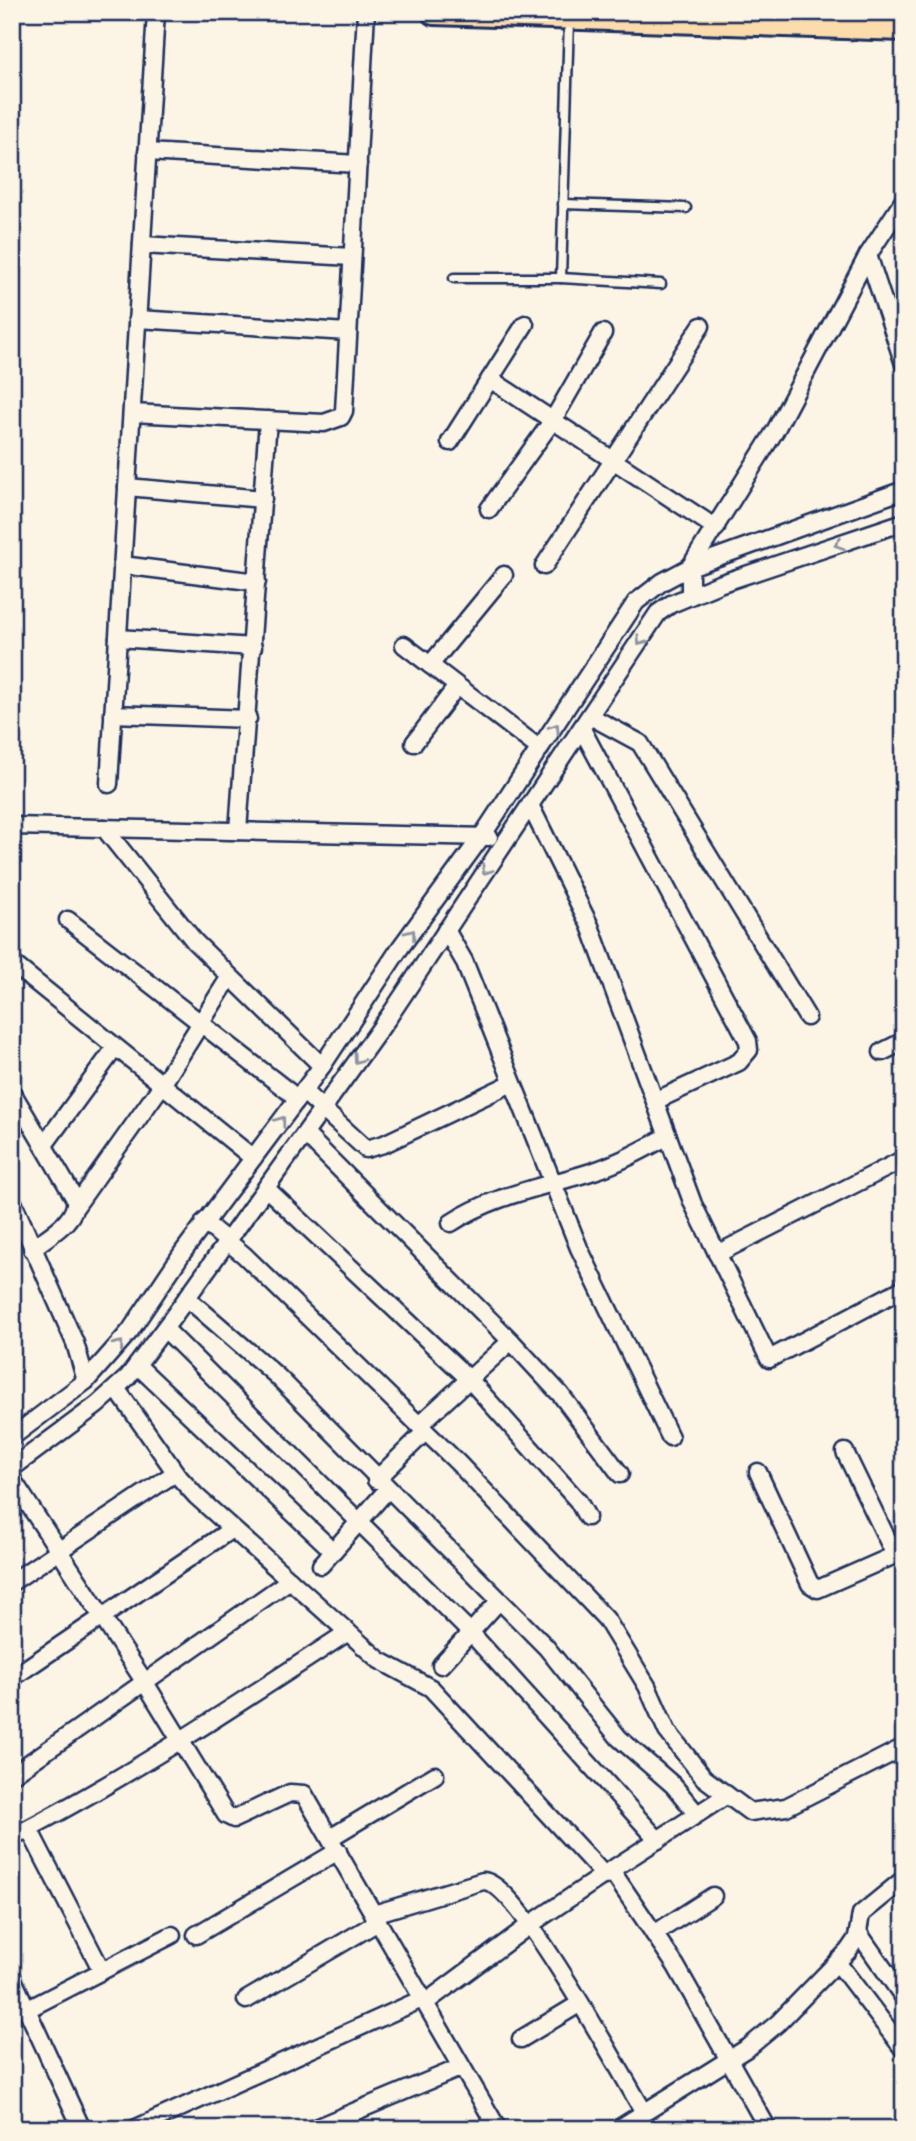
<svg xmlns="http://www.w3.org/2000/svg" width="916" height="2141" font-family="Itim,sans-serif">
<rect width="100%" height="100%" fill="#fcf5e5"/>
<filter id="ink" filterUnits="userSpaceOnUse"><feTurbulence type="fractalNoise" baseFrequency=".0143" numOctaves="2"/><feDisplacementMap in="SourceGraphic" scale="14" xChannelSelector="R" yChannelSelector="G"/><feConvolveMatrix kernelMatrix="1 2 1 2 8 2 1 2 1" color-interpolation-filters="sRGB"/></filter>
<g filter="url(#ink)">
<g fill="none" stroke-linecap="round" stroke-linejoin="round">
<!-- service casing -->
<g stroke="#1b2f5e" stroke-width="13">
<g id="service">
<polyline points="563,204 686,208"/>
<polyline points="454,278 561,278 661,284"/>
<polyline points="561,278 569,20"/>
</g>
</g>
<!-- minor casing -->
<g stroke="#1b2f5e" stroke-width="21">
<g id="minor">
<polyline points="147,152 358,164"/>
<polyline points="142,245 352,257"/>
<polyline points="868,255 904,364"/>
<polyline points="137,319 348,332"/>
<polyline points="490,379 716,528"/>
<polyline points="132,413 324,423 341,417 344,411 366,12"/>
<polyline points="450,442 525,324"/>
<polyline points="127,487 263,499"/>
<polyline points="489,509 553,420 603,333"/>
<polyline points="122,565 257,582"/>
<polyline points="544,566 701,326"/>
<polyline points="690,596 690,567 775,431 868,255 904,200"/>
<polyline points="118,638 253,647"/>
<polyline points="404,645 540,749"/>
<polyline points="430,665 504,575"/>
<polyline points="113,714 248,719"/>
<polyline points="590,716 640,743 807,1017"/>
<polyline points="582,729 748,1041 749,1050 739,1062 655,1101"/>
<polyline points="414,743 457,686"/>
<polyline points="109,784 156,12"/>
<polyline points="530,805 590,926 693,1204 769,1359 904,1288"/>
<polyline points="12,826 489,837"/>
<polyline points="104,828 195,942 322,1066"/>
<polyline points="238,831 268,420"/>
<polyline points="68,920 297,1098"/>
<polyline points="446,930 464,961 579,1248 670,1437"/>
<polyline points="12,963 253,1158"/>
<polyline points="882,1052 904,1041"/>
<polyline points="303,1091 366,1149 384,1144 512,1083"/>
<path d="M 12,1092 L 75,1199 C 78,1221 47,1236 32,1249"/>
<polyline points="305,1134 511,1341 561,1395 620,1474"/>
<polyline points="44,1145 115,1048"/>
<polyline points="266,1188 469,1379 578,1501 587,1517"/>
<polyline points="12,1200 75,1343 86,1381"/>
<polyline points="76,1206 162,1085 229,978"/>
<polyline points="204,1222 244,1255 458,1463 606,1619 647,1686 667,1731 704,1778 750,1812 786,1807 904,1747"/>
<path d="M 451,1223 C 495,1194 545,1187 594,1171 C 621,1162 644,1149 668,1136"/>
<polyline points="717,1254 904,1159"/>
<polyline points="187,1298 277,1376 546,1647 619,1738 673,1785 697,1814"/>
<polyline points="165,1329 471,1633 658,1840"/>
<polyline points="137,1365 333,1551"/>
<polyline points="116,1388 178,1476 196,1496 379,1660 431,1688 605,1876"/>
<polyline points="419,1425 511,1341"/>
<polyline points="12,1437 86,1381 130,1331 183,1252 322,1066 400,948 482,836 636,602 662,582 690,567 904,490"/>
<polyline points="845,1452 895,1555"/>
<polyline points="12,1468 97,1405 128,1377 173,1317 390,1015 658,613 671,604 719,584 904,522"/>
<polyline points="758,1472 810,1584 818,1589 904,1551"/>
<polyline points="12,1479 144,1681 226,1815 234,1819 290,1793 304,1794 425,2003"/>
<polyline points="376,1480 425,1432"/>
<polyline points="321,1565 387,1490"/>
<polyline points="12,1582 175,1473"/>
<polyline points="441,1665 499,1601"/>
<polyline points="12,1678 232,1529"/>
<polyline points="12,1775 290,1580"/>
<polyline points="29,1829 102,1971"/>
<path d="M 12,1837 C 129,1777 238,1704 348,1632"/>
<polyline points="330,1838 435,1775"/>
<polyline points="611,1870 727,1795"/>
<path d="M 374,1914 L 483,1881 C 518,1881 622,2076 644,2112"/>
<polyline points="858,1932 904,1998"/>
<polyline points="654,1934 713,1896"/>
<polyline points="196,1935 338,1851"/>
<polyline points="837,1962 904,2050"/>
<polyline points="12,1977 82,2129"/>
<polyline points="246,2000 378,1922"/>
<polyline points="28,2009 172,1935"/>
<polyline points="521,2039 579,2004"/>
<polyline points="134,2129 422,1999"/>
<polyline points="313,2129 462,2067"/>
<polyline points="498,2129 425,2003 531,1924 611,1870 676,1966 768,2129"/>
<polyline points="618,2129 749,2047 778,2023 848,1951 857,1938 861,1914 904,1879"/>
</g>
</g>
<!-- primary casing -->
<g stroke="#1b2f5e" stroke-width="30">
<polyline id="primary" points="434,12 904,28"/>
</g>
<!-- service -->
<use href="#service" stroke="#fcf5e5" stroke-width="8"/>
<!-- minor -->
<use href="#minor" stroke="#fcf5e5" stroke-width="16"/>
<!-- primary -->
<use href="#primary" stroke="#fcdcac" stroke-width="24"/>
</g>
<!-- one-way arrows -->
<defs><path id="oneway-chevron" d="M-2-3.5L2.5 0L-2 3.5" fill="none" stroke-width="1.6" stroke-linecap="round" stroke-linejoin="round" transform="scale(1.75)"/></defs>
<g stroke="#8c92a2">
<use href="#oneway-chevron" transform="translate(839 544) rotate(162)"/>
<use href="#oneway-chevron" transform="translate(641 641) rotate(123)"/>
<use href="#oneway-chevron" transform="translate(555 728) rotate(-56)"/>
<use href="#oneway-chevron" transform="translate(486 870) rotate(124)"/>
<use href="#oneway-chevron" transform="translate(411 934) rotate(-53)"/>
<use href="#oneway-chevron" transform="translate(358 1059) rotate(125)"/>
<use href="#oneway-chevron" transform="translate(281 1121) rotate(-54)"/>
<use href="#oneway-chevron" transform="translate(119 1345) rotate(-51)"/>
</g>
</g>
<!-- margin -->
<rect width="916" height="2141" fill="none" stroke="#fcf5e5" stroke-width="42"/>
<rect x="21" y="21" width="874" height="2099" fill="none" stroke="#1b2f5e" stroke-width="2.5" filter="url(#ink)"/>
</svg>
